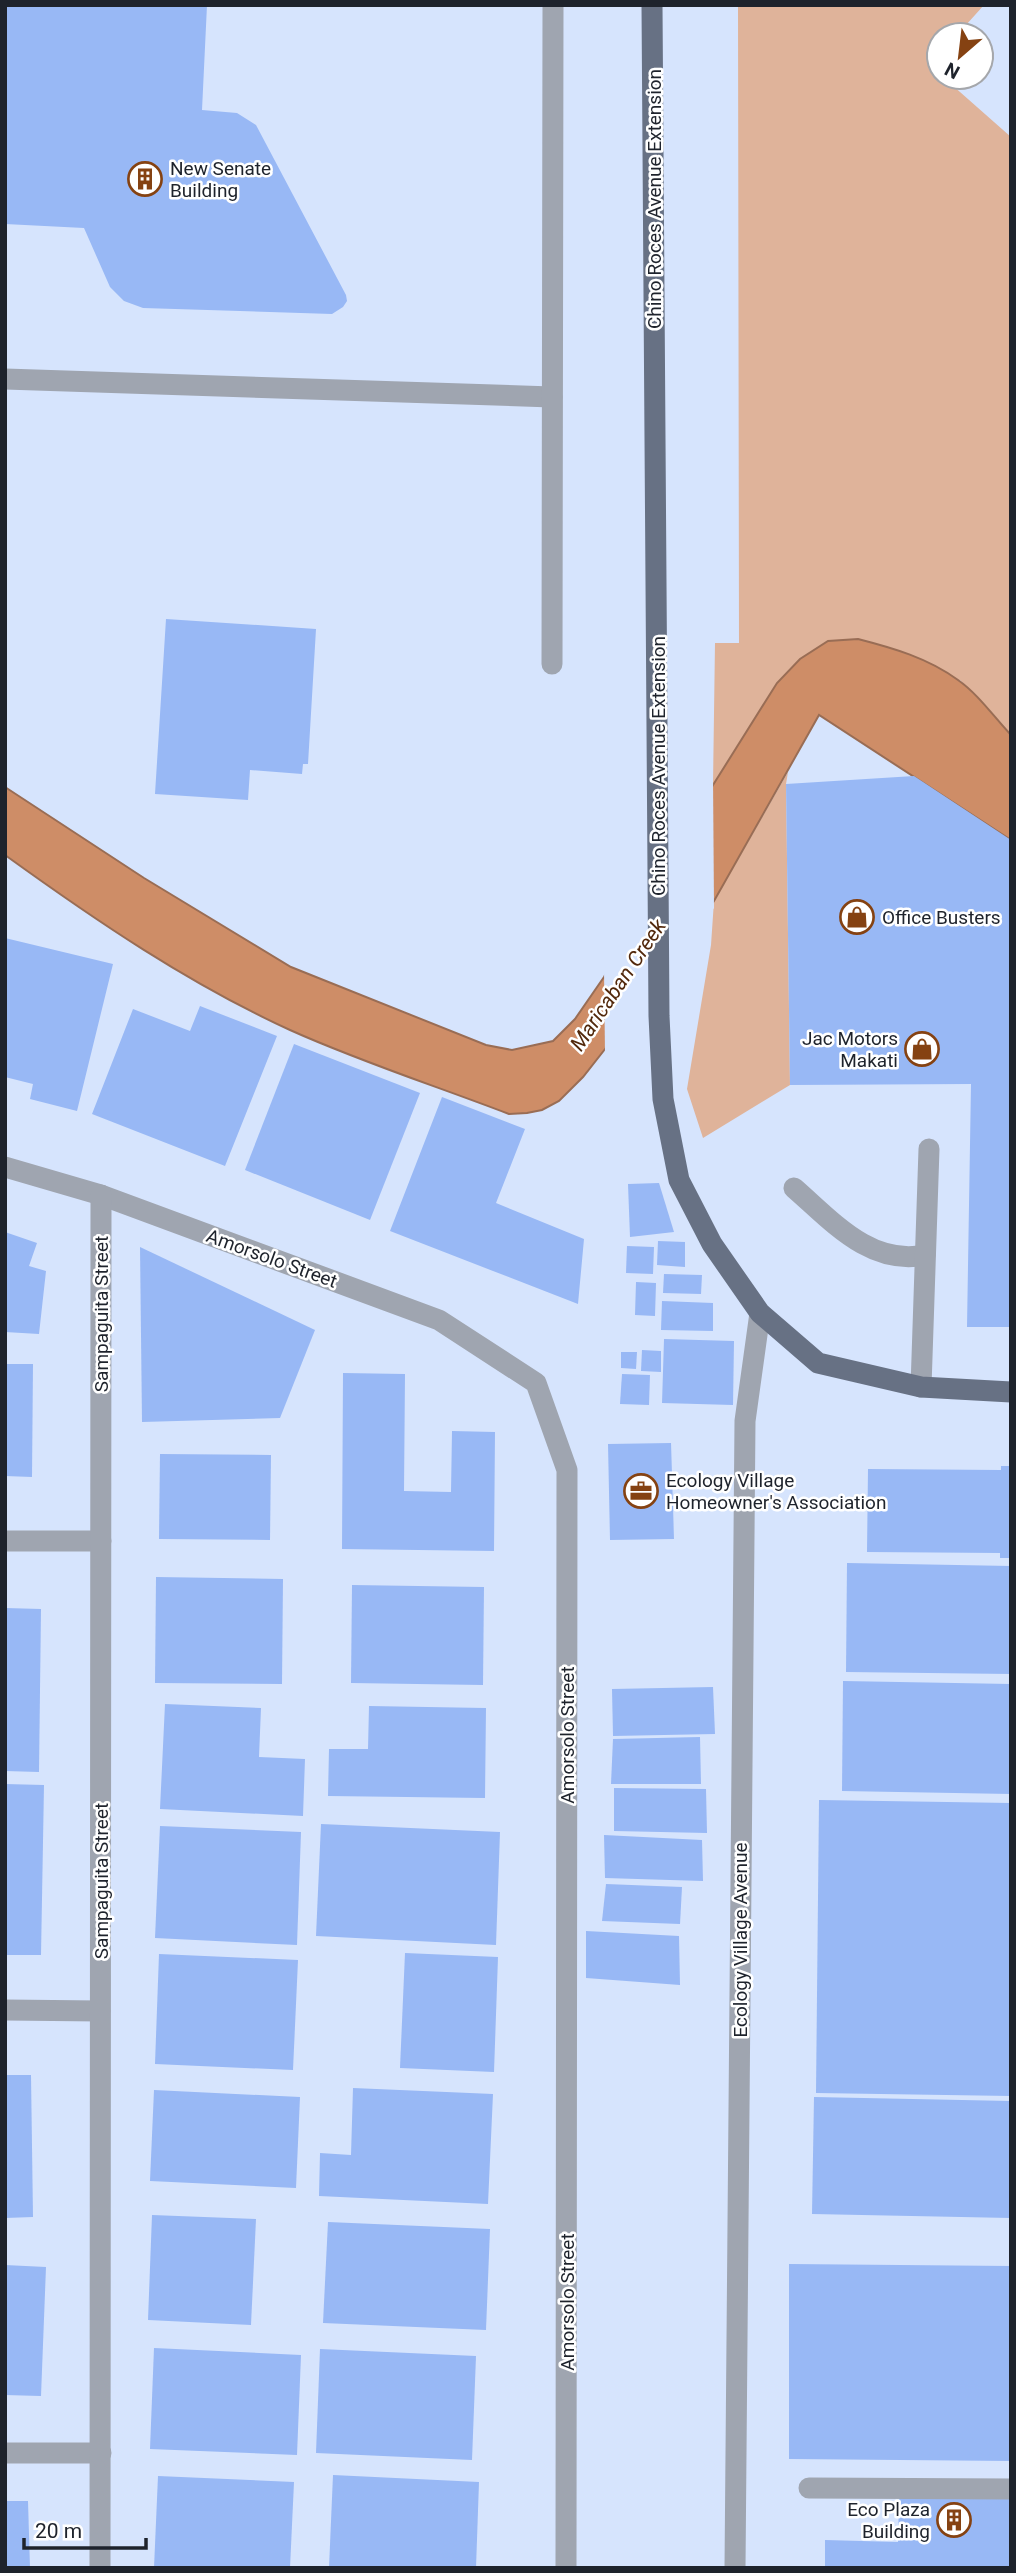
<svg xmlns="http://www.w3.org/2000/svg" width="1016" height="2573" font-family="Roboto,sans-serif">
<rect width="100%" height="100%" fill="#d6e4fd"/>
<!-- green -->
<g fill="#dfb39a">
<polygon points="738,5 984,5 957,35 939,35 939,55 930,65 939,73 939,77 943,77 1011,137 1011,735 960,680 777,683 713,785 715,643 739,643"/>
<polygon points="788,772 786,784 790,1085 703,1138 687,1089 711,945 714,901"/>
</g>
<!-- water -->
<path fill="#ce8d67" stroke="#996d55" stroke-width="2" d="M 858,639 C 893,648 928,658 958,680 C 978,694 994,717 1011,735 L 1011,840 L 819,715 L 714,901 L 674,959 L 609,1044 L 583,1077 L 559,1101 L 542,1110 L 527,1113 L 509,1114 C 436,1086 361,1062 290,1030 C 189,984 95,920 5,855 L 5,787 L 144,878 L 291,967 L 486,1045 L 512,1050 L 553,1041 L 575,1019 L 604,977 L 713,785 L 777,683 L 800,659 L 828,641 Z"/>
<!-- pier -->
<polygon fill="#d6e4fd" points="713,778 714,908 677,962 605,1054 604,970"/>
<!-- building -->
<g fill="#98b8f5">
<polygon points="5,5 207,5 202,110 237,113 256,125 346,295 347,301 343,307 332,314 143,308 124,301 110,287 84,228 5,224"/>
<polygon points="166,619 316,629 308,764 303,764 302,774 250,770 248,800 155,794"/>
<polygon points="914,776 1011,840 1011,1327 967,1327 971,1084 790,1085 786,784"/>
<polygon points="5,938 113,964 77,1111 30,1099 33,1084 5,1077"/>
<polygon points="200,1006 277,1036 225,1166 92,1114 133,1009 190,1031"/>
<polygon points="294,1044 420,1093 370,1220 245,1170"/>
<polygon points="442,1097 525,1129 496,1203 584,1239 578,1304 390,1231"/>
<polygon points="659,1183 674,1232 630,1237 628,1184"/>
<polygon points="5,1232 37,1243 29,1266 46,1271 39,1334 5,1332"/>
<polygon points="658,1241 685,1242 685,1267 657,1265"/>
<polygon points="627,1246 654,1247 653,1274 626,1273"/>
<polygon points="140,1247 315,1330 280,1418 142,1422"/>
<polygon points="664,1274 702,1275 701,1294 663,1293"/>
<polygon points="636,1282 656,1283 655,1316 635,1315"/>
<polygon points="662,1301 713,1303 713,1331 661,1330"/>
<polygon points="664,1339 734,1341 733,1405 662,1403"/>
<polygon points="642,1350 661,1351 661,1372 641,1371"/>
<polygon points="621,1352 637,1352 636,1369 621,1368"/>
<polygon points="5,1364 33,1364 32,1477 5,1476"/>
<polygon points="343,1373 405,1374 404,1491 451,1492 452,1431 495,1432 494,1551 342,1549"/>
<polygon points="622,1374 650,1375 649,1405 620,1404"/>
<polygon points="671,1443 674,1539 610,1540 608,1444"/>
<polygon points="160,1454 271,1455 270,1540 159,1539"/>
<polygon points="1001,1466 1011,1466 1011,1558 1000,1558 1000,1553 867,1552 868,1469 1001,1470"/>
<polygon points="847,1563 1011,1566 1011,1674 846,1672"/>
<polygon points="156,1577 283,1579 282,1684 155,1683"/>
<polygon points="352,1585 484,1587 483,1685 351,1683"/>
<polygon points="5,1608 41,1609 39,1772 5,1771"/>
<polygon points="843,1681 1011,1684 1011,1794 842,1791"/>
<polygon points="713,1687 715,1734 613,1736 612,1689"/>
<polygon points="165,1704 261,1708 259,1757 305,1759 303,1816 160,1809"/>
<polygon points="369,1706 486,1708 485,1798 328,1796 329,1749 368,1749"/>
<polygon points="700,1737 701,1784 611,1784 613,1739"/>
<polygon points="5,1784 44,1785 41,1955 5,1955"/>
<polygon points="614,1788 706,1789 707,1833 614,1831"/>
<polygon points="819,1800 1011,1803 1011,2096 816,2093"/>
<polygon points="321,1824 500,1832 496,1945 316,1936"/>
<polygon points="160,1826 301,1832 297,1945 155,1938"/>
<polygon points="604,1835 702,1840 703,1881 605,1878"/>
<polygon points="606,1884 682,1887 680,1924 602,1921"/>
<polygon points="586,1931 679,1936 680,1985 586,1978"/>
<polygon points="405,1953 498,1957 494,2072 400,2068"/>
<polygon points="159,1954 298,1960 293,2070 155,2064"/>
<polygon points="5,2075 31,2075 33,2217 5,2218"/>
<polygon points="353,2088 493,2094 488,2204 319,2196 320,2153 351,2155"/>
<polygon points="154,2090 300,2097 296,2188 150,2181"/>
<polygon points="814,2097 1011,2101 1011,2218 812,2214"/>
<polygon points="152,2215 256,2219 251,2325 148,2320"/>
<polygon points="328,2222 490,2229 486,2330 323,2323"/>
<polygon points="789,2264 1011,2266 1011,2461 789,2459"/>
<polygon points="5,2265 46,2267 41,2396 5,2395"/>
<polygon points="154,2348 301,2355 297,2455 150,2449"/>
<polygon points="320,2349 476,2356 472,2460 316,2453"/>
<polygon points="333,2475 479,2482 476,2568 329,2568"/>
<polygon points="158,2476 294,2482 290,2568 154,2568"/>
<polygon points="899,2496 1011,2499 1011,2568 825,2568 825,2540 898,2542"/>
<polygon points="5,2501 28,2501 30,2568 5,2568"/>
</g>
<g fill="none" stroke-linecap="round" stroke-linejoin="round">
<!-- minor -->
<g stroke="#9fa5b0" stroke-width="21">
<polyline points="5,379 552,397"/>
<polyline points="552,664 553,5"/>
<polyline points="5,1167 101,1195 439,1320 536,1383 567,1470 566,2568"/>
<path d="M 794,1188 C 832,1221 870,1266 925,1255"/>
<polyline points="921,1387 929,1149"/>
<polyline points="5,1541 101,1541"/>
<polyline points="5,2010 100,2011"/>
<polyline points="5,2453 101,2453"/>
<polyline points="809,2488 1011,2489"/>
<polyline points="100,2568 101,1195"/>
<polyline points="735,2568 745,1421 760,1313"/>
</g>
<!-- major -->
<polyline stroke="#677184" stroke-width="21" points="652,5 659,1016 663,1099 679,1180 712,1244 760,1313 818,1363 921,1387 1011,1392"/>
</g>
<!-- icons -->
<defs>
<g id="building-ring" transform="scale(1.75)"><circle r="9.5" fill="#fff" stroke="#854212" stroke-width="1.5"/><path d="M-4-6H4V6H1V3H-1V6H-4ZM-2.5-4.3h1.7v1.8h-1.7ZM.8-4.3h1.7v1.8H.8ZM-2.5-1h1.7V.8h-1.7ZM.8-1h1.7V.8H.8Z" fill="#854212"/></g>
<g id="shop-ring" transform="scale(1.75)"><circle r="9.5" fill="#fff" stroke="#854212" stroke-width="1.5"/><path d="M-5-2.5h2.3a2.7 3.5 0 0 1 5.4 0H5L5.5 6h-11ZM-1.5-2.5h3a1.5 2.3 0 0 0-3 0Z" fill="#854212"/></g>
<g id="office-ring" transform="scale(1.75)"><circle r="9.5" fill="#fff" stroke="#854212" stroke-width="1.5"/><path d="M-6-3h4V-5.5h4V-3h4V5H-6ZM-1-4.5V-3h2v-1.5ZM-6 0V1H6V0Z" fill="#854212"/></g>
</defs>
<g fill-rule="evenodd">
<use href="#building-ring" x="145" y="179"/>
<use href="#shop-ring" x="857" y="917"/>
<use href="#shop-ring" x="922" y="1049"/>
<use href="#office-ring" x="641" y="1491"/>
<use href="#building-ring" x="954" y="2520"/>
</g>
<g text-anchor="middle" stroke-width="5" stroke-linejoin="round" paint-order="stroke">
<!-- poi labels -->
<g font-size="19" fill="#1e232c" stroke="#fff" text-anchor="start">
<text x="170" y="175">New Senate<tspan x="170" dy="22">Building</tspan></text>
<text x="882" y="924">Office Busters</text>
<text x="898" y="1045" text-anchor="end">Jac Motors<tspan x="898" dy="22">Makati</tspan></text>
<text x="666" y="1487">Ecology Village<tspan x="666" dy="22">Homeowner's Association</tspan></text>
<text x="930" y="2516" text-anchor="end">Eco Plaza<tspan x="930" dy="22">Building</tspan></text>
</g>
<!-- street labels -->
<g font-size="19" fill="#1e232c" stroke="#fff">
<text transform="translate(654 199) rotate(-90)" y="7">Chino Roces Avenue Extension</text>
<text transform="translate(658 766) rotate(-90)" y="7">Chino Roces Avenue Extension</text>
<text transform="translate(272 1258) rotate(20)" y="7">Amorsolo Street</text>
<text transform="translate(101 1314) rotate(-90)" y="7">Sampaguita Street</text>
<text transform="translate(567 1735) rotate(-90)" y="7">Amorsolo Street</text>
<text transform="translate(101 1881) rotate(-90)" y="7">Sampaguita Street</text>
<text transform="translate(740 1940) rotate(-90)" y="7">Ecology Village Avenue</text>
<text transform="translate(567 2302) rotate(-90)" y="7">Amorsolo Street</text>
</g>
<!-- water labels -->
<g font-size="21" font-style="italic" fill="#52280b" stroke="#fff">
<text transform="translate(618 985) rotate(-56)" y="7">Maricaban Creek</text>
</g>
</g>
<!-- border -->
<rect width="1016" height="2573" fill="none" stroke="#1e232c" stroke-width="14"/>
<!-- north arrow -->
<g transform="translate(960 56) rotate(208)"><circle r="33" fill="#ffffff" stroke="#a5a7ab" stroke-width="2"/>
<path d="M0-5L12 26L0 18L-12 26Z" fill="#854212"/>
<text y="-10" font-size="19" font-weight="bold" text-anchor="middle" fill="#1e232c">N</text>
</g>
<!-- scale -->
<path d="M24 2538v10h122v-10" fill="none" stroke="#1e232c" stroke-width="3.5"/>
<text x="35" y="2538" font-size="21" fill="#1e232c" stroke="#ffffff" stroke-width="5" paint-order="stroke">20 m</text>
</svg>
